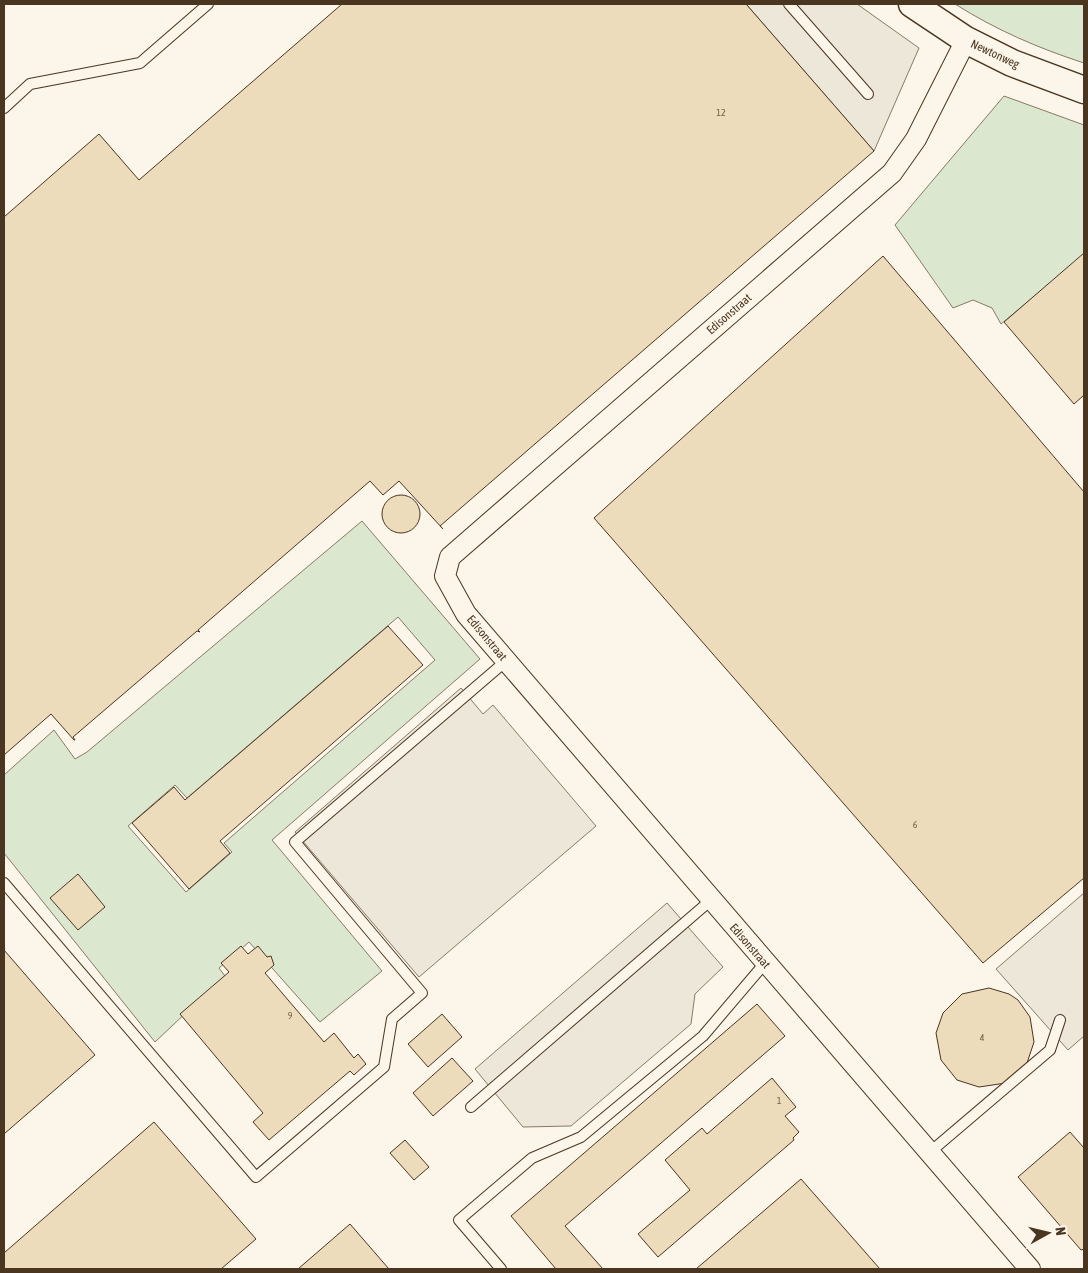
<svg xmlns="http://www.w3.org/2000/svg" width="1088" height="1273" font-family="'Asap Condensed',sans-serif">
<rect width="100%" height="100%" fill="#fbf6e9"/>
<!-- green -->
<g fill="#dce7d0" stroke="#887966" fill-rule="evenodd">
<path d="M 955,4 L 1084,4 L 1084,63 C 1038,48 996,30 955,4 Z"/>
<polygon points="1004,96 1084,125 1084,255 1001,324 992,308 973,300 953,308 895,225"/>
<path d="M 362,521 L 480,659 L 272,840 L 382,971 L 320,1022 L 249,942 L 219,968 L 225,976 L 155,1042 L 4,853 L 4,775 L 54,730 L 75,759 L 87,752 ZM 398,617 L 435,660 L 224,843 L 232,852 L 186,892 L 128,826 L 175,785 L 187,798 Z"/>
</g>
<!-- parking -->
<g fill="#ede7d9" stroke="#887966">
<polygon points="746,4 857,4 919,48 874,151"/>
<polygon points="461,688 483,714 493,705 596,826 419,977 295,832"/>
<polygon points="1084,893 1084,1036 1068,1050 996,969"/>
<polygon points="667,903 723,967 695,994 691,1024 571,1126 523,1127 475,1069"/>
</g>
<!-- building -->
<g fill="#ecdcbc" stroke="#4a3520">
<polygon points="342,4 746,4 874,151 440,526 443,529 399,481 383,495 370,481 198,630 200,632 197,631 73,737 75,740 74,740 51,714 4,755 4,217 99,134 139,180"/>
<polygon points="1084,253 1084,395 1074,404 1004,322"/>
<polygon points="883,256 1084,492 1084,878 983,963 594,518"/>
<circle cx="401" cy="514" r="19"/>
<polygon points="388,626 423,665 220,841 230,853 189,889 132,823 174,787 185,800"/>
<polygon points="78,874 105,907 78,930 50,898"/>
<polygon points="241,946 248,954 258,946 267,957 271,956 274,965 265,973 324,1042 334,1033 354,1058 358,1054 366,1064 354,1075 350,1071 269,1140 253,1122 263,1113 180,1014 229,972 221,963"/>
<polygon points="4,950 95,1055 4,1134"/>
<polygon points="989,988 1009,994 1018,1000 1030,1017 1034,1042 1026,1066 1006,1083 979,1087 957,1080 941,1060 936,1033 943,1013 962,994"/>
<polygon points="757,1004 785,1036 565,1226 603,1269 556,1269 511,1216"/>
<polygon points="442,1014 462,1037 428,1067 408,1044"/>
<polygon points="452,1058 473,1081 433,1116 413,1093"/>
<polygon points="772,1078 796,1107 785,1116 799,1132 793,1138 794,1140 658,1257 638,1234 690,1190 665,1160 702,1128 707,1134"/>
<polygon points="154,1122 256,1239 221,1269 4,1269 4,1253"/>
<polygon points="1070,1132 1084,1148 1084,1249 1081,1250 1018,1177"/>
<polygon points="405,1140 429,1167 414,1180 390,1153"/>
<polygon points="801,1179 880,1269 696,1269"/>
<polygon points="350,1224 389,1269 298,1269"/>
</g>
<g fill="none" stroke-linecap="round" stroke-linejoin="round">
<!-- service casing -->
<g stroke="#4a3520" stroke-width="12">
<g id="service">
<polyline points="789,4 868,94"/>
<polyline points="4,108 30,84 140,63 208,4"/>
<polyline points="4,883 256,1177 384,1067 392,1019 422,993 295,842 506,661"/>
<polyline points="471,1107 711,900"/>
<polyline points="929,1153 1050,1050 1060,1020"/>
<polyline points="501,1269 459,1220 532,1158 581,1137 703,1036 765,963"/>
</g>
</g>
<!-- minor casing -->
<g stroke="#4a3520" stroke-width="22">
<polyline id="minor" points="966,40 916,139 892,173 450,557 445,576 466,614 1030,1269"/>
</g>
<!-- tertiary casing -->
<g stroke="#4a3520" stroke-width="29">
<polyline id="tertiary" points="912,4 966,40 1012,63 1084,90"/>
</g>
<!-- service -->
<use href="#service" stroke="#fbf6e9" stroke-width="10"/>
<!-- minor -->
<use href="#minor" stroke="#fbf6e9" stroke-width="20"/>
<!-- tertiary -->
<use href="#tertiary" stroke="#fbf6e9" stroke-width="26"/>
</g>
<g text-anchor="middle" stroke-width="4" stroke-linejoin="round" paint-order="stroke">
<!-- number labels -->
<g font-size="10" fill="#725f47">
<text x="721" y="116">12</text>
<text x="915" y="828">6</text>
<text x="290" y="1019">9</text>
<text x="982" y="1041">4</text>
<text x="779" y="1104">1</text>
</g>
<!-- street labels -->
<g font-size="12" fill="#4a3520" stroke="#fbf6e9">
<text transform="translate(995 54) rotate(25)" y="4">Newtonweg</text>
<text transform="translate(729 314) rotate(-41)" y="4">Edisonstraat</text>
<text transform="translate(487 638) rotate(50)" y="4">Edisonstraat</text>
<text transform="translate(750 946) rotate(49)" y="4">Edisonstraat</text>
</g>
</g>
<!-- border -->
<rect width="1088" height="1273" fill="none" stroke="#4a3520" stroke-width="10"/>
<!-- north arrow -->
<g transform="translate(1048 1233) rotate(82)" stroke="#fbf6e9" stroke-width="4" paint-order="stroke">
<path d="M0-4L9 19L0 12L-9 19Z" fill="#4a3520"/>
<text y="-8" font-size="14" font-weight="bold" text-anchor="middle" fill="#4a3520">N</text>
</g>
</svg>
